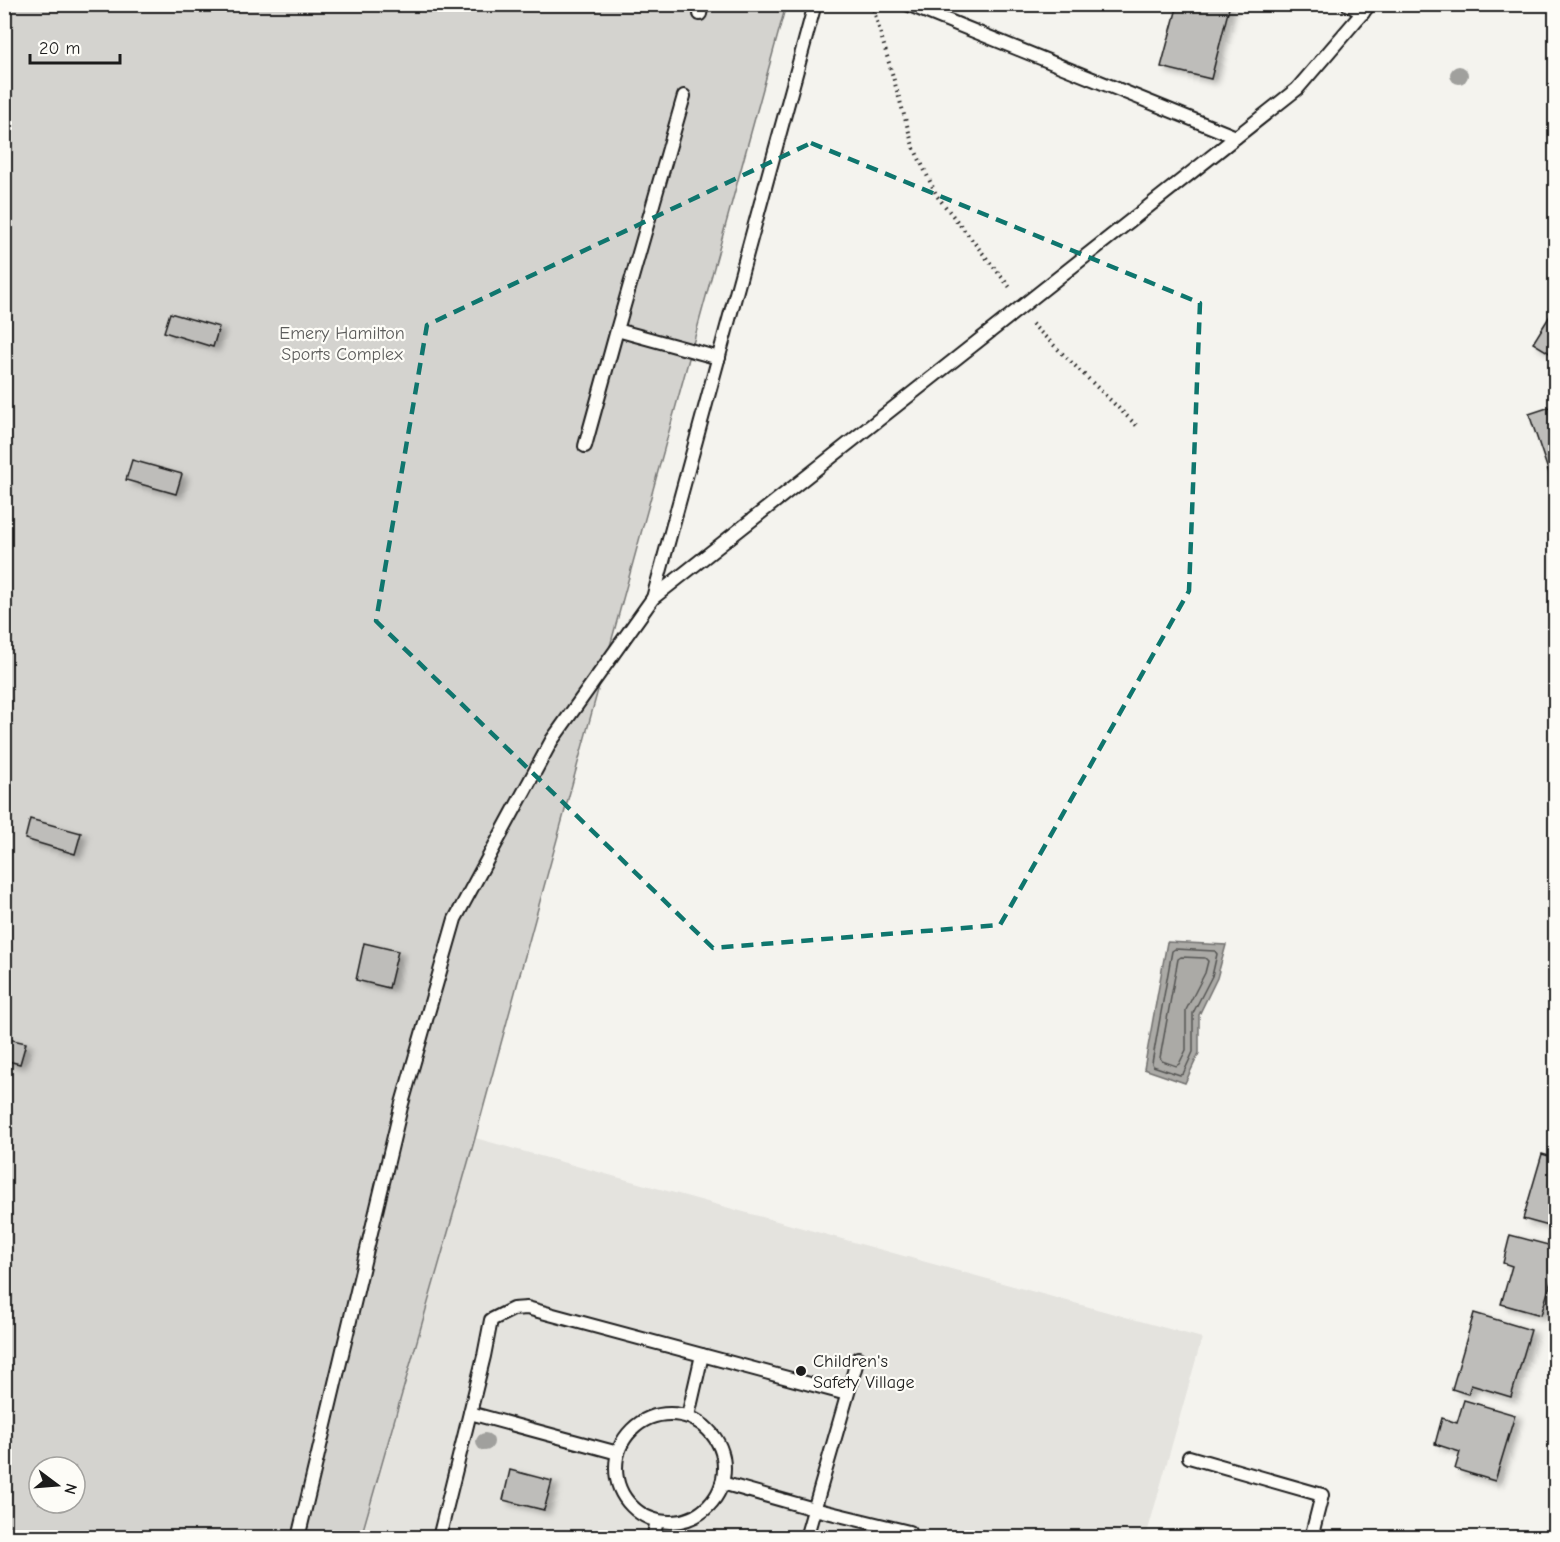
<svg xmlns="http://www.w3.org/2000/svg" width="1560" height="1542" font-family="'Comic Neue',sans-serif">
<defs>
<filter id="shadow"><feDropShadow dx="6" dy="4" stdDeviation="3" flood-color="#0004"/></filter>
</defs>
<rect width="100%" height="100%" fill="#f4f3ee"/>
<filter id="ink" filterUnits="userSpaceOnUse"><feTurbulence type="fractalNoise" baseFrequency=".0167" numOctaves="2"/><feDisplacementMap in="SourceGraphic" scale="12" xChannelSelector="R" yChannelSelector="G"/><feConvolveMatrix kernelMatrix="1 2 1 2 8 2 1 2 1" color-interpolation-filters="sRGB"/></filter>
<g filter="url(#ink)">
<!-- built -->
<polygon fill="#e4e3de" points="475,1138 1202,1338 1146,1537 362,1538"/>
<!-- green -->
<path fill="#d4d3cf" stroke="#787876" stroke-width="1.5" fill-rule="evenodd" d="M 5,5 L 786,5 L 475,1138 L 361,1537 L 5,1538 ZM 39,1467 L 75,1467 L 75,1503 L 39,1503 Z"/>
<!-- water -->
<polygon fill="#abaaa6" stroke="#72716f" stroke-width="1.5" points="1167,942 1226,945 1217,978 1199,1015 1199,1053 1185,1083 1144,1069"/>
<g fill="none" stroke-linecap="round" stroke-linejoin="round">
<!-- shore -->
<g stroke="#555553" stroke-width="1.5">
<polygon points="1175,949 1215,951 1217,954 1212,976 1193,1013 1193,1052 1183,1074 1180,1075 1153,1066 1152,1063 1172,951"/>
<polygon points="1181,957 1205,958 1208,961 1205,973 1186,1010 1186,1050 1179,1064 1176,1066 1162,1061 1160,1058 1178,959"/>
</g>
</g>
<!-- building -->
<g fill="#bebdba" stroke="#1c1c1c" stroke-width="1.5" filter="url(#shadow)">
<polygon points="1178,4 1230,4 1211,79 1161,67"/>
<polygon points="1556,306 1556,357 1533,343"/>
<polygon points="170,313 219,327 213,347 164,332"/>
<polygon points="1556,405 1556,477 1551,479 1529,414"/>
<polygon points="132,460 182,474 176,494 126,480"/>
<polygon points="30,819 81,833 75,854 25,839"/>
<polygon points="364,943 398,951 389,988 356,980"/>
<polygon points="4,1038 26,1043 20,1064 4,1060"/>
<polygon points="1542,1154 1556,1158 1556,1228 1523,1219"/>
<polygon points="1510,1235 1556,1247 1556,1265 1541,1315 1501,1304 1512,1266 1503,1263"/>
<polygon points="1474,1313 1531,1330 1511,1397 1471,1385 1468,1394 1452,1389"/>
<polygon points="1464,1400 1515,1415 1495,1481 1455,1469 1460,1452 1435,1444 1442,1418 1457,1423"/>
<polygon points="510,1470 552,1481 544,1510 503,1500"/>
</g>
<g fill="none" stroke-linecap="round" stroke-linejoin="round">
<!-- service casing -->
<g stroke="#1c1c1c" stroke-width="16">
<g id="service">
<polyline points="907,4 1236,137"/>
<polyline points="1347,4 1363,13"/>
<polyline points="700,14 702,4"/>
<polyline points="684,96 617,330 719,358"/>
<polyline points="585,446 617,330"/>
<polyline points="653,598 815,4"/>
<polyline points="470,1413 618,1453"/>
<circle cx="670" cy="1468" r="54"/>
<polyline points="688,1416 702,1355"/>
<polyline points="1189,1457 1322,1495 1311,1538"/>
<polyline points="722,1483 814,1509 909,1532"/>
<polyline points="298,1538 401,1107 455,919 552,740 653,598 1297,89 1370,4"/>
<polyline points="439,1538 484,1356 491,1320 513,1309 527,1308 847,1394"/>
<polyline points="653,1538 657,1521"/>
<polyline points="806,1538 858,1358"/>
</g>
</g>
<!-- path -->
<g stroke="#1c1c1c" stroke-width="4" stroke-dasharray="1.5 4.5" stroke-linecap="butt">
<polyline points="872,4 913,146 937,196 1012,290"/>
<polyline points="1032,324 1137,426"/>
</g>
<!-- service -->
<use href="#service" stroke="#fdfcf7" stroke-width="12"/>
</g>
<!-- trees -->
<g fill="#a0a09d">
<circle cx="1459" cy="75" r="9"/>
<circle cx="485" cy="1442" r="9"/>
</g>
</g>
<!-- marked area -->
<path fill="none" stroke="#0f766e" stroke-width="4.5" stroke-dasharray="12 8" stroke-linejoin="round" d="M 811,143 L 1200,303 L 1189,591 L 1000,925 L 713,948 L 376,621 L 427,325 Z"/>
<!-- markers -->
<circle fill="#1c1c1c" stroke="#fdfcf7" stroke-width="2" cx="801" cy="1371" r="6"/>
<g text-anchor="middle" stroke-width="4.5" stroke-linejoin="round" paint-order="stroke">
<!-- park labels -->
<g font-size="18" fill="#5c5c5b" stroke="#fdfcf7">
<text x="342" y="339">Emery Hamilton<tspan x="342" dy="21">Sports Complex</tspan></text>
</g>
<!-- poi labels -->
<g font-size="18" fill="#1c1c1c" stroke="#fdfcf7" text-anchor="start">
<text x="813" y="1367">Children's<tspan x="813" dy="21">Safety Village</tspan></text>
</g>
</g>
<!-- margin -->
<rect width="1560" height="1542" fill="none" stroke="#fdfcf7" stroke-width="24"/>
<rect x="12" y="12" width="1536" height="1518" fill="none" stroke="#1c1c1c" stroke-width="2" filter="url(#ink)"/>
<!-- north arrow -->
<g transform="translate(57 1485) rotate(106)"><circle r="28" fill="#fdfcf7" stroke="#a3a29f" stroke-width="1.5"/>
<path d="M0-4.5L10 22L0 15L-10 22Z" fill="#1c1c1c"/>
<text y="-9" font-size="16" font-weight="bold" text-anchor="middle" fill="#1c1c1c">N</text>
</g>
<!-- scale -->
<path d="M30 54v9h90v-9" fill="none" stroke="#1c1c1c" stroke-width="3"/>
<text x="39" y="54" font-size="18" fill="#1c1c1c" stroke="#fdfcf7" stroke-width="4.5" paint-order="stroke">20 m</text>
</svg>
